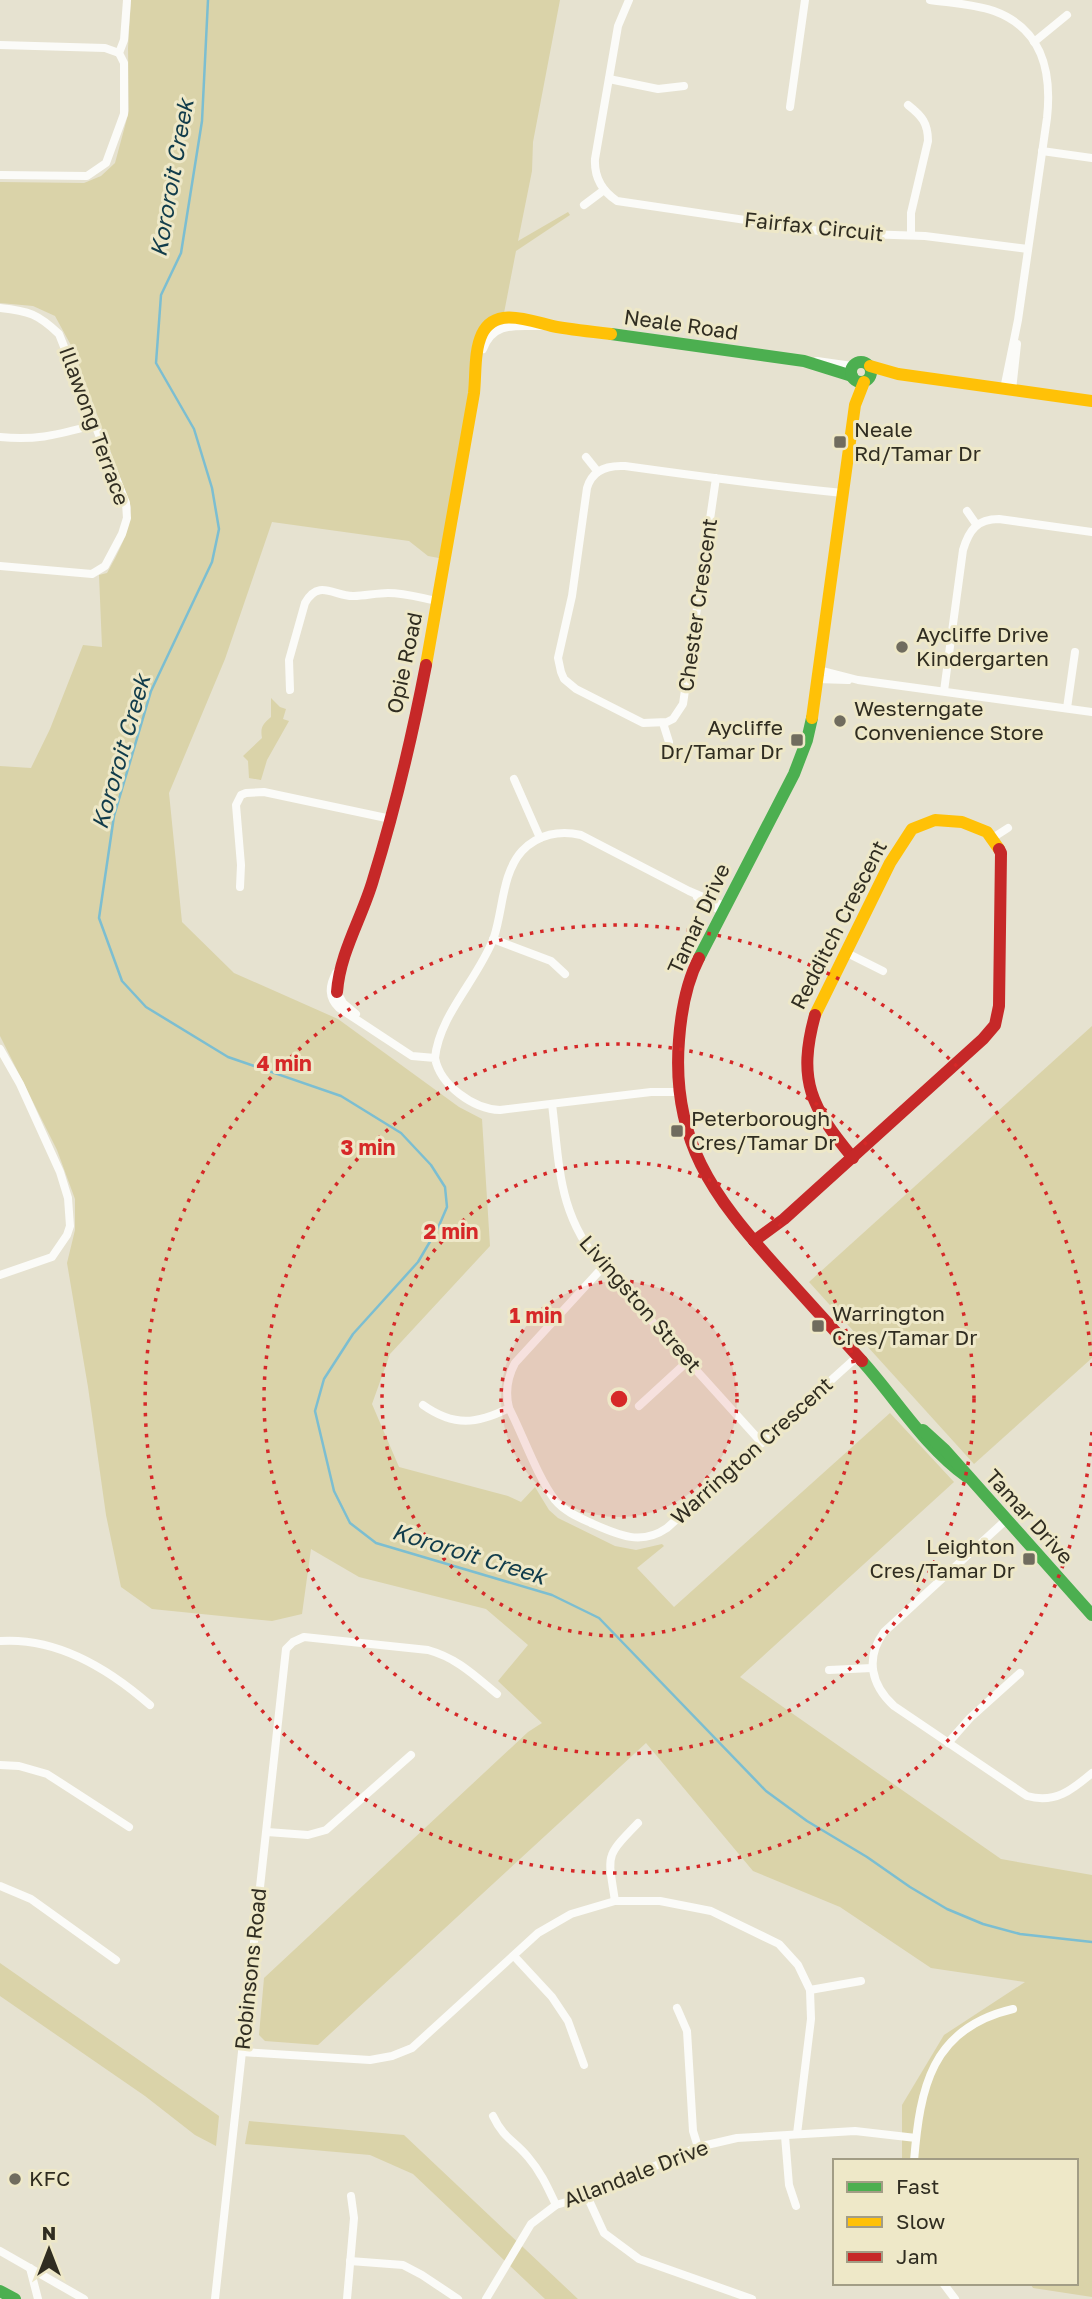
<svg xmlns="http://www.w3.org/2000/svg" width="1092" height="2299" font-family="'Golos Text',sans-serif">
<rect width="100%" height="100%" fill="#e6e2d0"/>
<!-- green -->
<g fill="#dad3a9">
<path d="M 131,0 L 560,0 L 533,142 L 532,171 L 518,241 L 568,212 L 570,215 L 516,251 L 504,313 L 490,319 L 439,558 L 428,556 L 409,541 L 272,522 L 225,659 L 169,793 L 182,922 L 234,973 L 338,1019 L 459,1107 L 482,1119 L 490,1246 L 390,1354 L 372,1404 L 399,1467 L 508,1496 L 521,1502 L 535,1487 L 549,1510 L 558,1518 L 615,1546 L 636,1550 L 662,1544 L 664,1546 L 637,1568 L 674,1607 L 890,1413 L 954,1482 L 740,1677 L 1001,1859 L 1092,1875 L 1092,2297 L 1033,2288 L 1030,2283 L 1076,2283 L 1076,2161 L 902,2161 L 902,2105 L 944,2035 L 1025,1982 L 931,1968 L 840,1907 L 753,1871 L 646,1743 L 318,2045 L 265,2041 L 259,2035 L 264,1978 L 528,1732 L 542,1723 L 498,1681 L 528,1645 L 486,1609 L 359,1577 L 311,1549 L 302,1614 L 272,1621 L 152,1609 L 121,1587 L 106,1515 L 88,1387 L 67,1263 L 75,1230 L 75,1199 L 57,1150 L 0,1036 L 0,766 L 31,768 L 50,729 L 83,645 L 102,647 L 99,575 L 107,573 C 119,551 130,532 131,507 L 73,349 L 55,316 L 33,306 L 0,303 L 0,182 L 84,183 L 101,176 L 115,163 L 129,111 L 128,48 Z"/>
<path d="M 271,698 L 280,707 L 286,709 L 283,719 L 289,721 L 267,760 L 261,780 L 249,778 L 248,761 L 243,756 L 262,738 C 260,727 263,724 271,717 Z"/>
<polygon points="1092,1026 1092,1358 974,1464 809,1282"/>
<polygon points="0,1963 219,2116 216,2146 195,2135 145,2096 0,1996"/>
<polygon points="249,2121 404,2135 578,2299 545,2299 413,2174 370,2155 245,2144"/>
</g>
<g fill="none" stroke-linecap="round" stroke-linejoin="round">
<!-- stream -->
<polyline stroke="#7cbed1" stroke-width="2.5" points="208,0 202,121 181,253 161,295 156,363 194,429 212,488 219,529 212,562 151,691 114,816 99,918 122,981 146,1007 228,1057 341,1096 401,1133 431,1165 445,1187 447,1207 438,1228 418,1262 353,1334 324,1379 315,1411 334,1491 350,1523 376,1543 552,1595 599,1618 766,1791 807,1821 867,1857 910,1887 947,1909 983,1924 1020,1934 1092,1942"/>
<!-- street -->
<g stroke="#fbfbf8" stroke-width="8">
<path d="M 629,0 L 618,26 L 595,159 C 594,178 602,191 617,201 L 833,233 L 925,236 L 1028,249"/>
<path d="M 930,0 C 951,3 974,4 994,11 C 1043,29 1052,72 1047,118 L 1018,320 L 1004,389"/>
<polyline points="1034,42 1067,15"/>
<polyline points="0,45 105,48 119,53"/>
<polyline points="609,79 658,89 684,86"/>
<path d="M 908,105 C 922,116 928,123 928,141 L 911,213 L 911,235"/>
<polyline points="790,107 805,0"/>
<polyline points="1042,151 1092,158"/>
<polyline points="0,175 87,176 106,163 124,114 124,63 119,53 124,40 127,0"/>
<polyline points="584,205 604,190"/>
<path d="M 0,308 C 29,311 38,314 59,334 L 126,503 L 127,518 L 122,534 L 105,566 L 92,574 L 0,566"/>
<path d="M 483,349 C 494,320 518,327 543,326"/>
<polyline points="817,361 852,366"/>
<polyline points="1012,390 1017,344"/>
<path d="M 0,437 C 37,441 59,434 94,425"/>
<polyline points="586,457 598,472"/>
<path d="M 716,478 L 683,704 L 673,719 L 667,722 L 643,723 L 576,689 L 564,679 L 561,672 L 558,658 L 572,596 L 587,488 C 592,470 607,465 625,466 C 697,476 770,486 843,493"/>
<polyline points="967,511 976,524"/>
<polyline points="819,670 858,680 1092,712"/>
<polyline points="817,679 848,680"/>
<path d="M 290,690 L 289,660 L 305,603 C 319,578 335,597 354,596 C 365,596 376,593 388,593 C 405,593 421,598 437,601"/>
<path d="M 944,691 L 963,550 C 969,530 977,519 999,519 L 1092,532"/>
<polyline points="1067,708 1075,652"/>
<polyline points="663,723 669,742"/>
<polyline points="514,779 540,838"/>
<polyline points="994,837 1008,828"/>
<polyline points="240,887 241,865 236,805 241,795 246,793 264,792 391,819"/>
<polyline points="697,897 721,911"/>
<polyline points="493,939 551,961 565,974"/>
<polyline points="845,952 883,971"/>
<path d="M 336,973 C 329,986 328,997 339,1008 L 412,1056 L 435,1058 C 440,1085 473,1109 500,1110 L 651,1092 L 678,1092"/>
<polyline points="334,992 337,992 343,1003 356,1014"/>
<polyline points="0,1049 20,1084 60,1172 68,1198 70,1226 67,1235 52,1257 0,1275"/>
<path d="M 435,1058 C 439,1015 479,978 494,937 C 503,910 502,873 522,851 C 538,834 560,830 581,835 L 689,891 L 724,906"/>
<path d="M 552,1104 C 560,1169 558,1215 603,1267 L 762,1443"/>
<path d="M 603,1267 L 515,1363 C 507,1378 505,1392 509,1408 C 523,1435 537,1476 555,1500 C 564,1511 578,1517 591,1523 C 618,1535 641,1546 667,1528 L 858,1356"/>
<path d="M 423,1405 C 454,1427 477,1424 509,1408"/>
<polyline points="639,1406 688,1361"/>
<path d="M 1006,1520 L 884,1632 C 865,1658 871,1685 894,1706 L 1027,1796 C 1055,1804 1072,1790 1092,1773"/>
<path d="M 0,1641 C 57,1637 109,1669 150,1705"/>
<polyline points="829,1670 872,1668"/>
<polyline points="948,1743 970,1718 1020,1673"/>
<polyline points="0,1765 19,1766 47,1774 129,1827"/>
<polyline points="267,1832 308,1835 326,1830 411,1755"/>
<polyline points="0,1886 31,1899 116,1960"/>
<path d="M 615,1901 C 608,1854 604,1858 638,1823"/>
<polyline points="514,1956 552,1997 568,2021 584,2065"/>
<polyline points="810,1990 861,1981"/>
<polyline points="677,2008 687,2031 693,2131 698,2147"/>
<polyline points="242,2052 370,2060 392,2056 412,2048 538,1933 571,1914 615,1901 660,1901 711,1911 779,1944 798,1965 810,1990 811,2019 797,2134"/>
<path d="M 493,2116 C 504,2139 514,2140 528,2157 C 541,2172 548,2188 556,2205"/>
<polyline points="785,2136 789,2185 796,2206"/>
<path d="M 914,2161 C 920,2088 931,2028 1013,2009"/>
<polyline points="587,2196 604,2233 639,2259 752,2299"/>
<polyline points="0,2251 84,2299"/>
<polyline points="350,2261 403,2265 422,2275 458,2299"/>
<polyline points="30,2268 38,2299"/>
<polyline points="943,2283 955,2299"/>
<path d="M 215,2299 L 286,1649 L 293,1642 L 304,1637 L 428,1650 C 457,1658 474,1675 497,1694"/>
<polyline points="347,2299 354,2218 351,2196"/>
<polyline points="486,2299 531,2224 556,2205 587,2196 698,2147 737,2138 855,2131 916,2138"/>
</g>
<!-- fast -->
<g stroke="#4caf50" stroke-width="12">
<polyline points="611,334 804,361 852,376"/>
<circle cx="861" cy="372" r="10"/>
<polyline points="699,958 794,774 807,740 812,718"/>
<path d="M 862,1361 C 897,1400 924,1446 967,1477"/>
<polyline points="923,1430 945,1450 1092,1615"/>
<polyline points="0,2291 15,2299"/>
</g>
<!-- slow -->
<g stroke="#ffc107" stroke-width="12">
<polyline points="870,366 898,374 1092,401"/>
<path d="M 426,665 L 474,393 C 476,374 474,351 482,334 C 496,304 535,323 557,327 C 575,330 593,332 611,334"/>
<polyline points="812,718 855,405 864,382"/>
<polyline points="815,1015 890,863 912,829 935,820 962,822 987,832 999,849"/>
</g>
<!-- jam -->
<g stroke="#c62828" stroke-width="12">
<path d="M 699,958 C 686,983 681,1013 679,1040 C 671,1140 713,1196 776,1266 C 805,1298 833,1329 862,1361"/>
<path d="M 337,992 C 340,952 362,918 373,880 C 395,809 412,737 426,665"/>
<path d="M 815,1015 C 797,1081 811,1107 853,1158"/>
<polyline points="754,1241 784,1219 983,1039 995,1025 999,1006 1001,853 999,849"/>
</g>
</g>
<!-- distance rings -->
<circle cx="619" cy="1399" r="118" fill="#d62828" fill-opacity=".12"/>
<g fill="none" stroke="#d62828" stroke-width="3.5" stroke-dasharray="3.5 7">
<circle cx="619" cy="1399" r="118"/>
<circle cx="619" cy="1399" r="237"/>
<circle cx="619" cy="1399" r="355"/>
<path d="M1092 1432A474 474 0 1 1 1092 1366"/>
</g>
<!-- markers -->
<g fill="#706c5e" stroke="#eee8c8" stroke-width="2.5">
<rect x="833" y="435" width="14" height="14" rx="3.5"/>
<circle cx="902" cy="647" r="7"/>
<circle cx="840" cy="721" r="7"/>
<rect x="790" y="733" width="14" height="14" rx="3.5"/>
<rect x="670" y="1124" width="14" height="14" rx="3.5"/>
<rect x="811" y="1319" width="14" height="14" rx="3.5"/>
<rect x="1022" y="1552" width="14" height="14" rx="3.5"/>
<circle cx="15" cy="2179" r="7"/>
</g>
<g text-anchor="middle" stroke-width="6" stroke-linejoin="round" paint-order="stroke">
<!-- street labels -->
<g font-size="21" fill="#302d21" stroke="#eee8c8">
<text transform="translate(814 227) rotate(6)" y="7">Fairfax Circuit</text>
<text transform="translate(681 325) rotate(8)" y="7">Neale Road</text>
<text transform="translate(94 426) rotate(70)" y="7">Illawong Terrace</text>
<text transform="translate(698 605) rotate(-82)" y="7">Chester Crescent</text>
<text transform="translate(405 663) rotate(-78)" y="7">Opie Road</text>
<text transform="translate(699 919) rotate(-65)" y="7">Tamar Drive</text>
<text transform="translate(839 925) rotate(-63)" y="7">Redditch Crescent</text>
<text transform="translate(640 1304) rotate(49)" y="7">Livingston Street</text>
<text transform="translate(752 1451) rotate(-42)" y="7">Warrington Crescent</text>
<text transform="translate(1029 1517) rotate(48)" y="7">Tamar Drive</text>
<text transform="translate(251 1969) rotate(-84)" y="7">Robinsons Road</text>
<text transform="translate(636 2174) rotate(-21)" y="7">Allandale Drive</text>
</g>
<!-- poi labels -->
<g font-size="21" fill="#302d21" stroke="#eee8c8" text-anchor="start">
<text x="854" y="437">Neale<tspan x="854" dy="24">Rd/Tamar Dr</tspan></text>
<text x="916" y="642">Aycliffe Drive<tspan x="916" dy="24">Kindergarten</tspan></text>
<text x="854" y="716">Westerngate<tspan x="854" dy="24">Convenience Store</tspan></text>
<text x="783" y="735" text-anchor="end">Aycliffe<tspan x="783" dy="24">Dr/Tamar Dr</tspan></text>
<text x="691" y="1126">Peterborough<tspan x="691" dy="24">Cres/Tamar Dr</tspan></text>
<text x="832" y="1321">Warrington<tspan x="832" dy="24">Cres/Tamar Dr</tspan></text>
<text x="1015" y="1554" text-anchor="end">Leighton<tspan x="1015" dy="24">Cres/Tamar Dr</tspan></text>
<text x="29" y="2186">KFC</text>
</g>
<!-- water labels -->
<g font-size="23" font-style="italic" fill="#113c4b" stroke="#eee8c8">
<text transform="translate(172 178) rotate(-80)" y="8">Kororoit Creek</text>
<text transform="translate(121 752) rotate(-74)" y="8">Kororoit Creek</text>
<text transform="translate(469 1554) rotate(17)" y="8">Kororoit Creek</text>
</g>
</g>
<circle cx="619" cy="1399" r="10" fill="#d62828" stroke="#eee8c8" stroke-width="3.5"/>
<g font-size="21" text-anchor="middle" font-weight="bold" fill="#d62828" stroke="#eee8c8" stroke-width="6" stroke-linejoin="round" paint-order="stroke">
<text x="284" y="1071">4 min</text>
<text x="368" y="1155">3 min</text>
<text x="451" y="1239">2 min</text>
<text x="536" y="1323">1 min</text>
</g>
<!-- legend -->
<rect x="833" y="2159" width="245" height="126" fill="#eee8c8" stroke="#a29d85" stroke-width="2"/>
<rect x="847" y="2182" width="35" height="10" fill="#4caf50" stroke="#a29d85" stroke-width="2"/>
<text x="896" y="2194" font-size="21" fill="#302d21">Fast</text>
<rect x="847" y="2217" width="35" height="10" fill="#ffc107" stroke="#a29d85" stroke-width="2"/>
<text x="896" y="2229" font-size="21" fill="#302d21">Slow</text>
<rect x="847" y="2252" width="35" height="10" fill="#c62828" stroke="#a29d85" stroke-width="2"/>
<text x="896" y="2264" font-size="21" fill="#302d21">Jam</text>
<!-- north arrow -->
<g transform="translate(49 2250)" stroke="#eee8c8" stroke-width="5" paint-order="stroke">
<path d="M0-5L12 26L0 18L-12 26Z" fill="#302d21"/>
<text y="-10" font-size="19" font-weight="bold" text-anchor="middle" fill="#302d21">N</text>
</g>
</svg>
